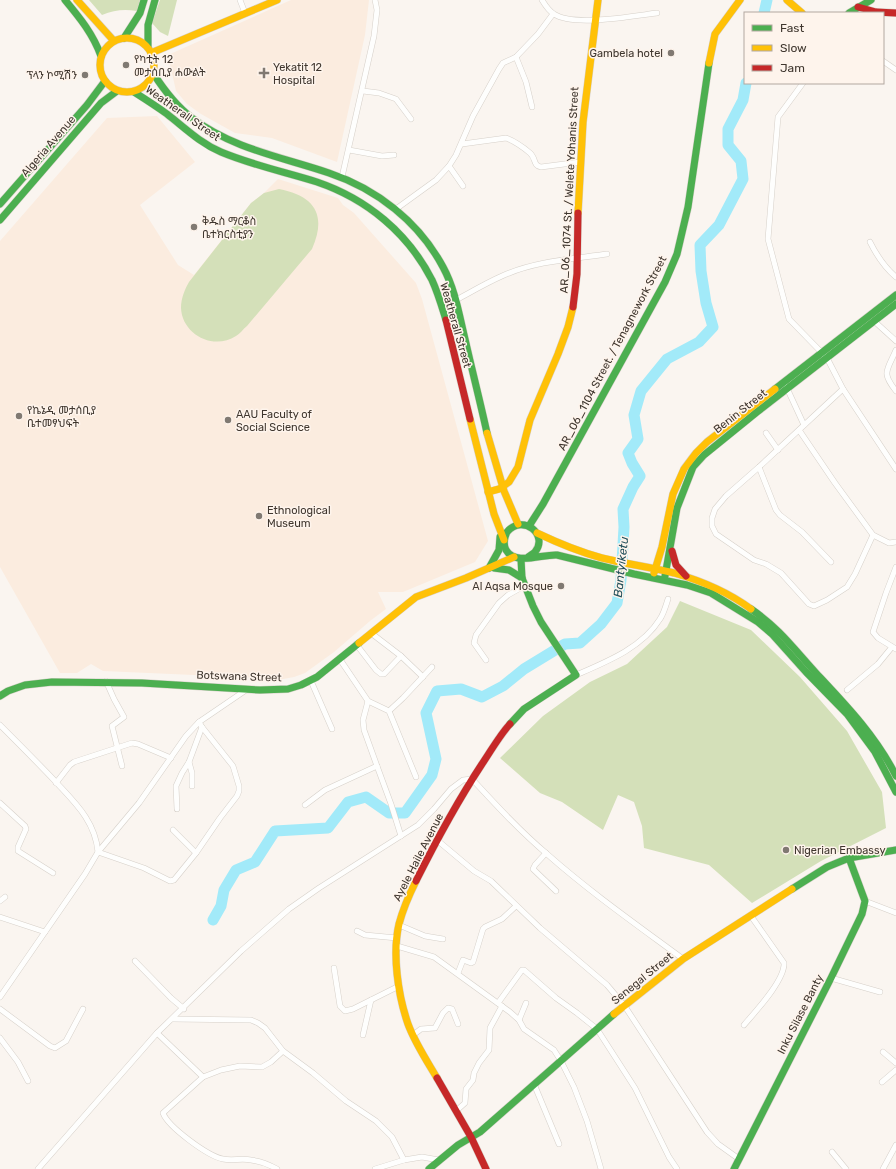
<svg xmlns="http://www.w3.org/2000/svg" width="896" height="1169" font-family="Rubik,'Noto Sans Ethiopic',sans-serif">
<rect width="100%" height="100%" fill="#faf5f0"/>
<!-- built -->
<g fill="#fbecdf">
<polygon points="291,0 369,0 365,35 337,162 272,138 235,133 201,114 187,104 176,91 168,55"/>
<polygon points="157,116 195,162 140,205 178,265 194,275 251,203 264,193 278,179 338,198 343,205 354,213 416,283 422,299 488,541 475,562 403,592 378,592 386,609 370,621 334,652 305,673 294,677 283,679 103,671 91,664 77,673 60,673 0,567 0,241 107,118"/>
</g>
<!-- green -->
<g fill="#d4e0b9">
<path d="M 89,0 L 140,0 L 137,11 C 124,9 114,10 102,15 Z"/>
<polygon points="160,0 177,0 168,36 160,32 152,23"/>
<path d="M 279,189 C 315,196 327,215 312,249 L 247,326 C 243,329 240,334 236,336 C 213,351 182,334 181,308 C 181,298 185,289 189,282 L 251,203 L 264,193 Z"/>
<polygon points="680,601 751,630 800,677 847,731 882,792 886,828 821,861 752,903 709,865 644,848 642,826 634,802 618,795 603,830 562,802 540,793 500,758 543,716 590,682 627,664 667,627"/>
</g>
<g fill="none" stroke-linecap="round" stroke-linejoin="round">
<!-- river -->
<g stroke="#a2eaf9" stroke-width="11">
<polyline points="764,13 767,0"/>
<polyline points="213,920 221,906 224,890 236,870 255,862 275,831 328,828 348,802 366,797 389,813 405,813 432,775 436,759 426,713 437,691 461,689 482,697 503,686 524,669 565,644 580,643 601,624 617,603 621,580 624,527 623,509 633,487 640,476 632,463 628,453 638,439 634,415 641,391 667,359 699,342 713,327 706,303 701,271 700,245 719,225 743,179 741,161 728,145 728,129 743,100 746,83"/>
</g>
<!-- street casing -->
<g stroke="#d6d0c9" stroke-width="6">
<g id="street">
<polyline points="240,0 245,13"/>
<path d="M 542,0 C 545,5 549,11 554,14 C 573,27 633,16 657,13"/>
<polyline points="516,57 526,82 532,107"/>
<polyline points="883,61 896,70"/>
<polyline points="803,83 778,117 768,239 789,319 827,358 843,389 896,469"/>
<polyline points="363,91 379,93 396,99 411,119"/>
<path d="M 462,144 L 506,138 C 514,141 524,148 530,153 C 536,158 533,166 541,167 L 580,162"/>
<polyline points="349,150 382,156 394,155"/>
<polyline points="449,166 463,186"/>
<polyline points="342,177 374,36 377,10 375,0"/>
<polyline points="396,209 436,180 449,166 456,155 473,116 499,69 503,63 516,57 538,34 553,14"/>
<path d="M 870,242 C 877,256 884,267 896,277"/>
<path d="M 456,300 C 471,292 486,283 502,276 C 535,261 572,259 607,254"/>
<polyline points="874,321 896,341"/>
<path d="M 896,350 C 887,371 881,372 896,391"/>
<polyline points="786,386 804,425"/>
<polyline points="843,389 759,467 726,496 715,509 712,518 712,526 716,534 754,560 766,564 781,573 809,604 814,606 827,600 847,587 855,574 873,535"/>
<polyline points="799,430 835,483 873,535 889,543 896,542"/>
<polyline points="766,433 778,450"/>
<polyline points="759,467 776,510 780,515 802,532 831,562"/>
<polyline points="896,567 886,593 873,632 878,638 896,649"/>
<polyline points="356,644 376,670 381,674 384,674 401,656 371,633"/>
<polyline points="401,656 423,677"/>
<polyline points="339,658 368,701 389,711 416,777"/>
<polyline points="486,660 474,643 476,635 499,603 508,595 524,586"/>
<path d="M 576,675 C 606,662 642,648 660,619 C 664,613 666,605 668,599"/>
<polyline points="106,681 114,699 124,717 112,726 122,766"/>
<polyline points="311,681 332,729"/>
<polyline points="847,690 878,664 892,647"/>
<polyline points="368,701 363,720 364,730 377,766 391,804 401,836"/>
<polyline points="389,711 403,698 432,667"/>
<path d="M 0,725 C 18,743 36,761 54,780 C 74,802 95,820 98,852 L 144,868 L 170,881 L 174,880 L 196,853 L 220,818 L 237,796 L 239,791 L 239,786 L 233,766 L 202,727 L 199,722"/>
<polyline points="189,762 192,773 192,786"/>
<polyline points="56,783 70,765 74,762 132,743 138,744 171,758"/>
<polyline points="0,803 25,826 26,829 18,847 18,851 53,873"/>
<polyline points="305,805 325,790 377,766"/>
<polyline points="177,809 176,786 182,773 189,762 202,727"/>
<polyline points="173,830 196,853"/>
<polyline points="437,840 474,871 491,881 540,928 607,985 624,1005 707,1132 718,1144 739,1159"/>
<polyline points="546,853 535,865 533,869 556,891"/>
<polyline points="0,901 5,897"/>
<polyline points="865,901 896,913"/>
<polyline points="0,917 45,932"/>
<polyline points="399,925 425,936 443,939"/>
<polyline points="357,931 365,935 397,938"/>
<polyline points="397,946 434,957 510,1012 519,1020 524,1029 554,1050 561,1061 574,1087 587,1121 601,1169"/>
<polyline points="135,961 171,998 184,1009"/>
<polyline points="334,968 340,1006 345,1011 353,1009 399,986"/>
<polyline points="458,973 463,960 471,963 473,962 483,929 485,927 502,919 516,906"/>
<polyline points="831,978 880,992"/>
<polyline points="0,997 85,874 98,852 139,803 186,736 199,722 246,690"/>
<polyline points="498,1003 522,970 524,970 556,998 577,1013 597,1029 635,1088 669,1157 677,1169"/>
<polyline points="0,1009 50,1046 55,1048 66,1041 83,1009"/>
<polyline points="173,1019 251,1020 258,1023 265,1028 283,1051 313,1073 346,1101 376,1121 392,1137 404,1160 422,1157 439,1160"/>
<polyline points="519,1020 526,1003"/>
<path d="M 744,1025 C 755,1012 785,980 784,963 L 751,916"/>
<path d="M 157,1033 L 203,1077 L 163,1113 C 168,1127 208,1156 223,1159 C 232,1161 242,1158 251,1160 C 259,1161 270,1165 277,1169"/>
<polyline points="363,1035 371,1000"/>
<polyline points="413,1035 421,1029 435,1028 443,1013 448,1008 452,1009 458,1024"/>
<polyline points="0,1038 18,1062 28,1081"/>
<polyline points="883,1052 896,1063"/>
<polyline points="203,1077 221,1070 240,1066 262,1067 271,1062 283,1051"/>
<polyline points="882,1082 896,1070"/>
<polyline points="534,1084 559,1144"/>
<polyline points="456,1111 465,1103 466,1089 473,1080 474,1073 479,1063 489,1050 490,1028 502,1006"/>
<polyline points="832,1152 846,1169"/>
<path d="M 38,1169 L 157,1033 L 241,951 L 289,909 L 319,888 L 418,825 L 434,809 L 451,789 L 463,780 L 472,779 C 496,805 520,831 547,854 C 590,892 637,925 683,959"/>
<polyline points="375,1169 404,1160"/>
<polyline points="883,1169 896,1145"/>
</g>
</g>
<!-- fast casing -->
<g stroke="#d6d0c9" stroke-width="8">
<g id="fast">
<path d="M 65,0 C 80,18 93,34 101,56"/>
<polyline points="849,13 871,0"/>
<polyline points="124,38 140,13 144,0"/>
<polyline points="148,47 148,25 155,0"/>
<path d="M 153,73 C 164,90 176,106 192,118 C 233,149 282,157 329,173 C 377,189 419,222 443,267 C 455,289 459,314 465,339 C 472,370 480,401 487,433"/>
<path d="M 134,92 C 145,99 156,106 167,114 C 185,128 200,143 221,152 C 252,165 285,172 317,182 C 367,199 408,233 432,280 C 438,293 442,307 446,320"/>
<polyline points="0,204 87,105 105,81"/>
<polyline points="0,220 101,103 117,91"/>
<polyline points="775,389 896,295"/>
<polyline points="529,526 543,504 665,282 677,254 688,207 709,63"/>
<path d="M 527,558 C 529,556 533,554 535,552 C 549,535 523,513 507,532 C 504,538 503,544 506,550 C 515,566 542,554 557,555 L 634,574 L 687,585 L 711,593 L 758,622 L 772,634 L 806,672 L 847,714 L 875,752 L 896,792"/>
<polyline points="489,568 499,550 500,537"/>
<polyline points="494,568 509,570 522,578"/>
<polyline points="665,576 677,508 693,467 704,455 757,412 896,304"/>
<path d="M 751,609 C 779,628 794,649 816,673 C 846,705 876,736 896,776"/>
<polyline points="0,696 8,691 25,685 52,682 142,683 260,690 288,689 301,685 317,677 359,643"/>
<polyline points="510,724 524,709 576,675 541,622 533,606 522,578 521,559"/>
<polyline points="792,889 827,867 849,858 896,850"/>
<polyline points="429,1169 458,1145 480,1132 614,1014"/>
<polyline points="734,1169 831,978 862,914 865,901 849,858"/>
</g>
</g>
<!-- slow casing -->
<g stroke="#d6d0c9" stroke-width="8">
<g id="slow">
<polyline points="77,0 114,41"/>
<polyline points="787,0 802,13"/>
<circle cx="127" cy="65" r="27"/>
<polyline points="151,53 277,0"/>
<polyline points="709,63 715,34 740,0"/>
<polyline points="578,213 583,122 598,0"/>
<polyline points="470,419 494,514 504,540"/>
<polyline points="487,433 504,491 518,524"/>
<polyline points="488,492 499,489 509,482 518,467 530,420 558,354 568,327 573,307"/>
<path d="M 537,533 C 558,543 580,552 602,558 C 626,564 650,567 674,573 C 702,581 728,592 751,609"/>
<polyline points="654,573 662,547 673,494 684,469 696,453 707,442 775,389"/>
<polyline points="359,643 416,597 466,578 514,557"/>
<path d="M 416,881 C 409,895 403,909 399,924 C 392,954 398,995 408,1024 C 415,1043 427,1061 437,1078"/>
<polyline points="614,1014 683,959 792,889"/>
</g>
</g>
<!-- jam casing -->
<g stroke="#d6d0c9" stroke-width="8">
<g id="jam">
<polyline points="858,7 876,12 896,13"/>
<polyline points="573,307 577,274 578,213"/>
<polyline points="446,320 470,419"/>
<polyline points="672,551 676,565 686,576"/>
<path d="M 416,881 C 436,841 457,802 482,764 C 491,751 499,736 510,724"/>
<polyline points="437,1078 471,1137 486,1169"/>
</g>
</g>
<!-- street -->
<use href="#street" stroke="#fefefd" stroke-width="5"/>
<!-- fast -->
<use href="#fast" stroke="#4caf50" stroke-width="7"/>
<!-- slow -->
<use href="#slow" stroke="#ffc107" stroke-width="7"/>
<!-- jam -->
<use href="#jam" stroke="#c62828" stroke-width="7"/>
</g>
<!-- markers -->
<g fill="#807972" stroke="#fef4ec" stroke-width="1.5">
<circle cx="671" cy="53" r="4"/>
<circle cx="126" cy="65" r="4"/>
<path d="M262 67h4v4h4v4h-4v4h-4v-4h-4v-4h4z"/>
<circle cx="85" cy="75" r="4"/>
<circle cx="194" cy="227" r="4"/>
<circle cx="19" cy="416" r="4"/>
<circle cx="228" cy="420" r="4"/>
<circle cx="259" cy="516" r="4"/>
<circle cx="561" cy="586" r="4"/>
<circle cx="786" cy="850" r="4"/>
</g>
<g text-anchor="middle" stroke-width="3" stroke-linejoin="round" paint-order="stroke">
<!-- poi labels -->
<g font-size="11" fill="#3f362e" stroke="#fef4ec" text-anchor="start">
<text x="663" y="57" text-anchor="end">Gambela hotel</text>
<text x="134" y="63">የካቲት 12<tspan x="134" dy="13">መታሰቢያ ሐውልት</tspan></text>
<text x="273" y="71">Yekatit 12<tspan x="273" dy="13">Hospital</tspan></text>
<text x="77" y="79" text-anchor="end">ፕላን ኮሚሽን</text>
<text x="202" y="225">ቅዱስ ማርቆስ<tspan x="202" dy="13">ቤተክርስቲያን</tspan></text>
<text x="27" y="414">የኬኔዲ መታሰቢያ<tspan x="27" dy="13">ቤተመፃህፍት</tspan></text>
<text x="236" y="418">AAU Faculty of<tspan x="236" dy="13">Social Science</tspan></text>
<text x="267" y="514">Ethnological<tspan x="267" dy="13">Museum</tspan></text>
<text x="553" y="590" text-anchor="end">Al Aqsa Mosque</text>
<text x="794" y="854">Nigerian Embassy</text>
</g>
<!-- street labels -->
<g font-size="11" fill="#3f362e" stroke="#fef4ec">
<text transform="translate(183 113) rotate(35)" y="4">Weatherall Street</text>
<text transform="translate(48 146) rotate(-49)" y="4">Algeria Avenue</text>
<text transform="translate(569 190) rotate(-87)" y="4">AR_06_1074 St. / Welete Yohanis Street</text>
<text transform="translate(456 325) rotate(74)" y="4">Weatherall Street</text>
<text transform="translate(612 353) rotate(-62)" y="4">AR_06_1104 Street. / Tenagnework Street</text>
<text transform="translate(740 411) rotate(-38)" y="4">Benin Street</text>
<text transform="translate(239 676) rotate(2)" y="4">Botswana Street</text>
<text transform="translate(418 857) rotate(-63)" y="4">Ayele Haile Avenue</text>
<text transform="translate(642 978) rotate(-39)" y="4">Senegal Street</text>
<text transform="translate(800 1014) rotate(-63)" y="4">Inku Silase Banty</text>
</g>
<!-- water labels -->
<g font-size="12" font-style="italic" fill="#22505b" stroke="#fef4ec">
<text transform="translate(621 567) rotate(-84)" y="4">Bantyiketu</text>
</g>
</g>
<!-- legend -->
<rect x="744" y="12" width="140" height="72" fill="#fef4ec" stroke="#b2a8a0"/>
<rect x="752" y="25" width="20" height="6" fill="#4caf50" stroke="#b2a8a0"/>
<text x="780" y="32" font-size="12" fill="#3f362e">Fast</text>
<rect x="752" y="45" width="20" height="6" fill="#ffc107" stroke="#b2a8a0"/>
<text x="780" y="52" font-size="12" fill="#3f362e">Slow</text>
<rect x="752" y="65" width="20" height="6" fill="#c62828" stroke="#b2a8a0"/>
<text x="780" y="72" font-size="12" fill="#3f362e">Jam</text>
</svg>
